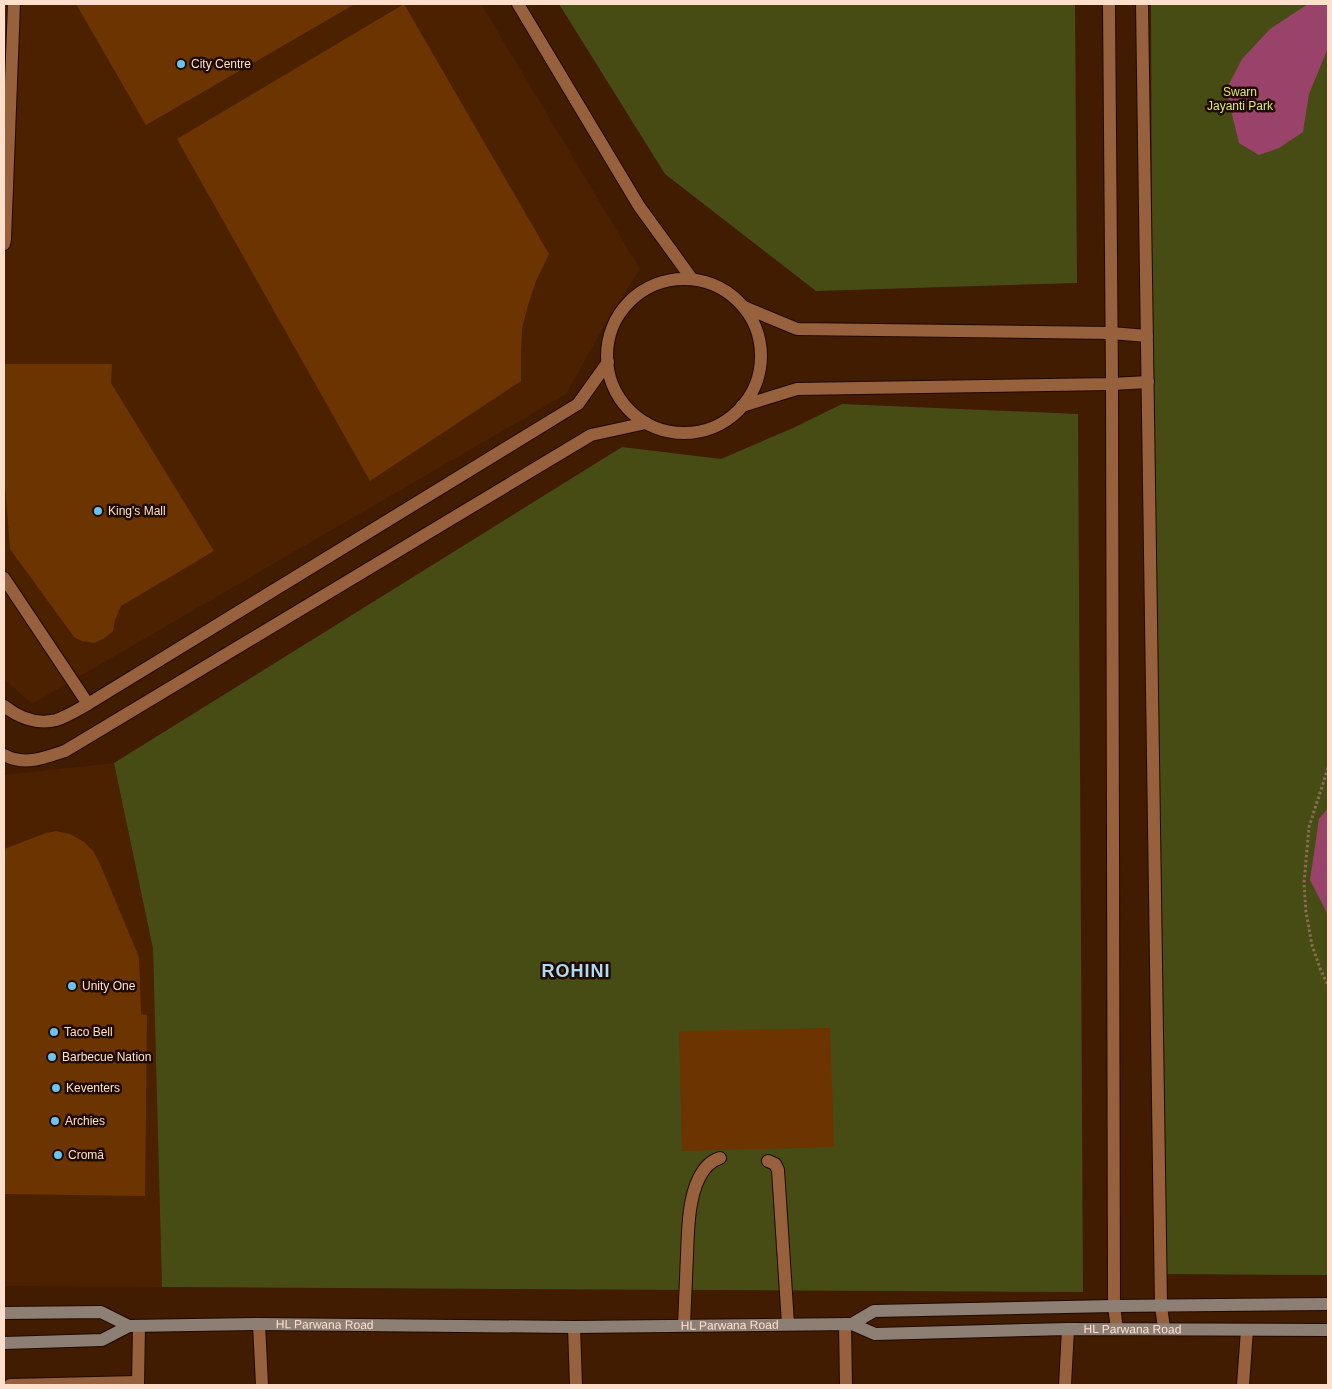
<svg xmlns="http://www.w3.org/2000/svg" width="1332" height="1389" font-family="Helvetica,sans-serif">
<rect width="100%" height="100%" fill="#411c00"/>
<!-- built -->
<g fill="#4b2100">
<polygon points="4,4 481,4 640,269 610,316 566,394 32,704 4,679"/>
<polygon points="114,763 153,949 162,1287 4,1286 4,775"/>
</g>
<!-- green -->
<g fill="#474c14">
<polygon points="559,4 1075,4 1077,283 816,291 665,174"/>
<polygon points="1151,4 1328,4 1328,1275 1156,1274"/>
<polygon points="842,404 1078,414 1083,1292 162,1287 153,949 114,763 622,447 721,459 793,428"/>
</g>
<!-- water -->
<g fill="#99436a">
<polygon points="1308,4 1328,4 1328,48 1309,94 1303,132 1279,148 1259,155 1239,143 1226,90 1242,59 1270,29"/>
<polygon points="1328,808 1328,915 1310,880 1319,819"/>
</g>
<!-- building -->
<g fill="#6c3400">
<polygon points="76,4 355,4 146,125"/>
<polygon points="404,4 549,254 536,281 528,305 522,329 521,351 521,381 370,481 177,139"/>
<polygon points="4,364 112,364 111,383 214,551 121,606 115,620 113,631 105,638 94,643 82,641 74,637 10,549 4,473"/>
<polygon points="56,831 70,834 84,842 93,851 100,864 139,957 141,1014 147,1015 145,1196 4,1194 4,849 46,833"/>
<polygon points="830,1028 834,1147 682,1151 679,1031"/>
</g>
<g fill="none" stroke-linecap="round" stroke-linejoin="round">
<!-- lane casing -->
<g stroke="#210800" stroke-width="14">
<g id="lane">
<polyline points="518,4 639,206 692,279"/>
<polyline points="4,244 5,239 14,4"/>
<circle cx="684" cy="356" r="77"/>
<polyline points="4,578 88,704"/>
<polyline points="768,1161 775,1164 778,1170 788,1324"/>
<polyline points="259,1324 262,1385"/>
<path d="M 684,1325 C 685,1302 686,1279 687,1255 C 688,1232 688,1200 699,1178 C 704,1168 710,1161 720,1158"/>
<polyline points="574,1327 576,1385"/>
<polyline points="1065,1385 1068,1329"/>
<polyline points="1243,1385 1247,1330"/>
</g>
</g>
<!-- street casing -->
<g stroke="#210800" stroke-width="14">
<g id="street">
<polyline points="1109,4 1112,384 1114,1306 1117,1329"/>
<polyline points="1142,4 1161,1306 1164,1328"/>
<polyline points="744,307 797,329 1111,333 1147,336"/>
<polyline points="742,406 797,389 1112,384 1148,382"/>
<path d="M 4,706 C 18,717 37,725 56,720 C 66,717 79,709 88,704 L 578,404 L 608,362"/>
<path d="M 4,755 C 24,766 44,758 65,751 L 591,435 L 646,423"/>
<polyline points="845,1324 846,1385"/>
<polyline points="10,1385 138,1382"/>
<polyline points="138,1385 139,1326"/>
</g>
</g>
<!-- secondary casing -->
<g stroke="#210800" stroke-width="14">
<g id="secondary">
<path id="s1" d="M 4,1313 L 101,1312 L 129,1326 L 259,1324 L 574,1327 L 852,1324 L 875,1334 L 1068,1329 L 1328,1330"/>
<polyline points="852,1324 874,1311 1114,1306 1328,1304"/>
<polyline points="4,1343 102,1340 129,1326"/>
</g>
</g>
<!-- path -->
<polyline stroke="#8e6b52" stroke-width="3" stroke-dasharray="2.5 2.5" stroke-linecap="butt" points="1328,768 1309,827 1304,883 1306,912 1312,945 1321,971 1328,985"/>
<!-- lane -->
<use href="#lane" stroke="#96613c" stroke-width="12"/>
<!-- street -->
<use href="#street" stroke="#96613c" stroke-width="12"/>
<!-- secondary -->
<use href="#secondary" stroke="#8d7f73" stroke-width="12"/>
</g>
<!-- markers -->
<g fill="#6cc3f2" stroke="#1f0a00" stroke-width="2">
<circle cx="181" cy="64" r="5"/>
<circle cx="98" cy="511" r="5"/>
<circle cx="72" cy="986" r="5"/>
<circle cx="54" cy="1032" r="5"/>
<circle cx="52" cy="1057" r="5"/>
<circle cx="56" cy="1088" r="5"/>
<circle cx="55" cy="1121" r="5"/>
<circle cx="58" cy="1155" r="5"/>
</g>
<g text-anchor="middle" stroke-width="5" stroke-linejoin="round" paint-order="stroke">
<!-- poi labels -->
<g font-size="12" fill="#fedfcb" stroke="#1f0a00" text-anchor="start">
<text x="191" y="68">City Centre</text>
<text x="108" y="515">King's Mall</text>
<text x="82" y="990">Unity One</text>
<text x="64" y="1036">Taco Bell</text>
<text x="62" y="1061">Barbecue Nation</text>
<text x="66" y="1092">Keventers</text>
<text x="65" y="1125">Archies</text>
<text x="68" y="1159">Cromā</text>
</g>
<!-- park labels -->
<g font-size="12" fill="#dce969" stroke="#1f0a00">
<text x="1240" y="96">Swarn<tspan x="1240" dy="14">Jayanti Park</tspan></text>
</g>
<!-- street labels -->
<g font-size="12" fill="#fedfcb" stroke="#1f0a00">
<text dy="4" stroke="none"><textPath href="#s1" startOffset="324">HL Parwana Road</textPath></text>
<text dy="4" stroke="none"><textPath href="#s1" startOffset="729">HL Parwana Road</textPath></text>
<text dy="4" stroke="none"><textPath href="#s1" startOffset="1134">HL Parwana Road</textPath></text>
</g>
<!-- district labels -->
<g font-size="18" font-weight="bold" letter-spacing="1" fill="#addaf4" stroke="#1f0a00">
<text x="576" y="977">ROHINI</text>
</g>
</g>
<!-- border -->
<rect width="1332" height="1389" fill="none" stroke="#fedfcb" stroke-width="10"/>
</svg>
